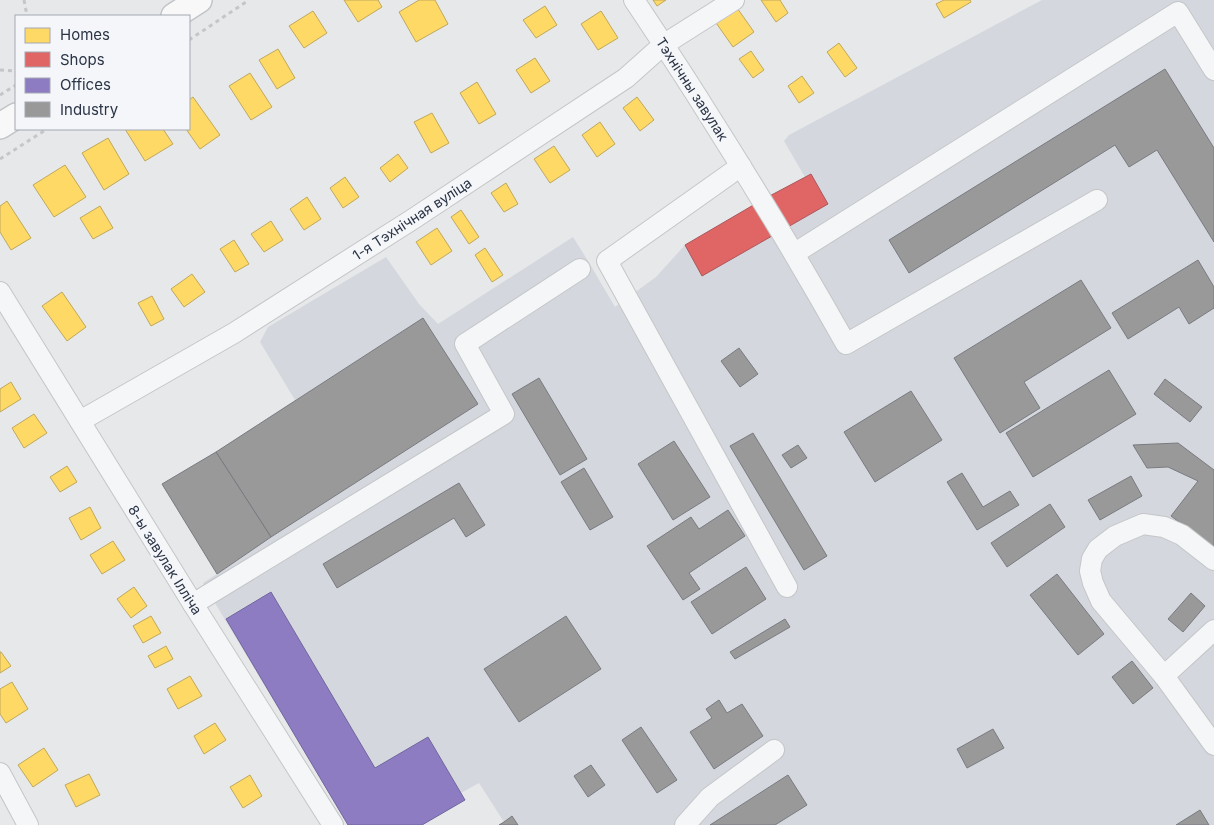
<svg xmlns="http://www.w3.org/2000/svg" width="1214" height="825" font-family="Inter,sans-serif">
<rect width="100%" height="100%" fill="#e6e8ea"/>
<!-- built -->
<polygon fill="#d4d7dd" points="1042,0 1214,0 1214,825 518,825 512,816 504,822 479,783 461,793 465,800 422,825 348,825 203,583 217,574 162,484 216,452 295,400 260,342 268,327 386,257 419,304 438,324 573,237 588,261 615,307 656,277 685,245 805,177 784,141 789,135"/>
<!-- homes -->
<g fill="#ffd966" stroke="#bfa85c">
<polygon points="344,0 378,0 382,7 358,22"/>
<polygon points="419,0 435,0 448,24 416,42 399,12"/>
<polygon points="653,0 666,0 657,6"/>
<polygon points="761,0 780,0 788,13 776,22"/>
<polygon points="944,0 970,0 971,2 944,18 936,4"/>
<polygon points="735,5 754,32 733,47 714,20"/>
<polygon points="545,6 557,25 536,38 523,20"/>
<polygon points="313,11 327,33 304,48 289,26"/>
<polygon points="601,11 618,38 598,50 581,24"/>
<polygon points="839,43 857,68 845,77 827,52"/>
<polygon points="278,49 295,78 277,89 259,60"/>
<polygon points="751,51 764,70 753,78 739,59"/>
<polygon points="535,58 550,81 531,93 516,70"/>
<polygon points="250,73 272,107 251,120 229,86"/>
<polygon points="802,76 814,93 799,103 788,86"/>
<polygon points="477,82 496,114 479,124 460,93"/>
<polygon points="193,97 220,135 200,149 186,129 189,129 189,100"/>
<polygon points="637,97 654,120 640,131 623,108"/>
<polygon points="432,113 449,143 431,153 414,122"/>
<polygon points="600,122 615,144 597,157 582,135"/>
<polygon points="125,129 163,129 173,144 145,161"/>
<polygon points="108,138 129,174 104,190 82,153"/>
<polygon points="554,146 570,170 550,183 534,159"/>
<polygon points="398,154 408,168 390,182 380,168"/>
<polygon points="65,165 86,197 54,217 33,185"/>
<polygon points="345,177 359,197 343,208 330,188"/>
<polygon points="506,183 518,204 504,212 491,193"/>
<polygon points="307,197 321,219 304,230 290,209"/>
<polygon points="7,201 31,238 11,250 0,232 0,206"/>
<polygon points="100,206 113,228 93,239 80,218"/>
<polygon points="461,210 479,237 469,244 451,217"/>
<polygon points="271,221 283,240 264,252 251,234"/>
<polygon points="437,228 452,251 431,265 416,242"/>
<polygon points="234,240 249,264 235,272 220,249"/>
<polygon points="485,248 503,275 492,282 475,255"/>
<polygon points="192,274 205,292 184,307 171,289"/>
<polygon points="62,292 86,327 67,341 42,306"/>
<polygon points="152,296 164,319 151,326 138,303"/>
<polygon points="11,382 21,399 0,412 0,389"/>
<polygon points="34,414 47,433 24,448 12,428"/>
<polygon points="67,466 77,482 60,492 50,477"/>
<polygon points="90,507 101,528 81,540 69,518"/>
<polygon points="113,541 125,560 102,574 90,555"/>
<polygon points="134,587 147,606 131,618 117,599"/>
<polygon points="151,616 161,633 143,643 133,626"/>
<polygon points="166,646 173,659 155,668 148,656"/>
<polygon points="0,652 1,652 11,666 0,673"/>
<polygon points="190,676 202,696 178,709 167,689"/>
<polygon points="12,682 28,709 6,723 0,714 0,689"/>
<polygon points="215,723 226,740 204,754 194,736"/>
<polygon points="44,748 58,770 33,787 18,765"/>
<polygon points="89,774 100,795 76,807 65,785"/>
<polygon points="250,775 262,796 243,808 230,787"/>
</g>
<!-- shops -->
<polygon fill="#e06666" stroke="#aa575c" points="811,174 828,204 702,276 685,245 762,200"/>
<!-- offices -->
<polygon fill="#8e7cc3" stroke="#70669d" points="271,592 375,768 428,737 465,800 422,825 348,825 226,619"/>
<!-- industry -->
<g fill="#999" stroke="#787b80">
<polygon points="1165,69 1214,148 1214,242 1157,150 1129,167 1115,145 909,273 889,240"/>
<polygon points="1198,260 1214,287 1214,308 1189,324 1179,307 1128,339 1112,313"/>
<polygon points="1081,280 1111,328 1024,382 1040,408 1000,433 954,358"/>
<polygon points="423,318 478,404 271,537 216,452"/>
<polygon points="739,348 758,374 740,387 721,361"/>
<polygon points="1109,370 1136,414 1033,477 1006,433"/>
<polygon points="539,378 587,459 560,475 512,394"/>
<polygon points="1165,379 1202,407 1190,422 1154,394"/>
<polygon points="911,391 942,440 875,482 844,432"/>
<polygon points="753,433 827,556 804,570 730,446"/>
<polygon points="674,441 710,497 673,520 638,464"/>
<polygon points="1178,443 1214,470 1214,548 1171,516 1198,481 1168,467 1147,468 1133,445"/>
<polygon points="798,445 807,458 791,468 782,455"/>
<polygon points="216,452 271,537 217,574 162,484"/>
<polygon points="584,468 613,517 590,530 561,482"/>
<polygon points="962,473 983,507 1010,491 1019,505 977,530 947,482"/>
<polygon points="1131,476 1142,496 1100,520 1088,500"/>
<polygon points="459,483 485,525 466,537 454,518 337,588 323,564"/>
<polygon points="1050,504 1065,527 1007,567 991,543"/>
<polygon points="728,510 745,536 689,573 700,589 683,600 647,546 691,517 699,529"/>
<polygon points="746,567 766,599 712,634 691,602"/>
<polygon points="1057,574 1104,634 1078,655 1030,595"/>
<polygon points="1191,593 1205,606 1183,632 1168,619"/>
<polygon points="566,616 601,669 519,722 484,669"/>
<polygon points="785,619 790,627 735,659 730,652"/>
<polygon points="1132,661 1153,688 1133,704 1112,677"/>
<polygon points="719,700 727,713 742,704 763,736 714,769 690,732 712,718 706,709"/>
<polygon points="641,727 677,780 657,793 622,740"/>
<polygon points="993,729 1004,748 967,768 957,749"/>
<polygon points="591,765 605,785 588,797 574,776"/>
<polygon points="788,775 807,805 775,825 710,825"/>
<polygon points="1200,810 1209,825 1176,825"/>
<polygon points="512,816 518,825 499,825 504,822"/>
</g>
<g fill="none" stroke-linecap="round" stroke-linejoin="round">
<!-- minor casing -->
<g stroke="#c4c6c8" stroke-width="22">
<g id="minor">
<path d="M 634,0 C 658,36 682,72 705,109 C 754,186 801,264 846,344 L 1097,200"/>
<polyline points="741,166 607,261 787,587"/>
<polyline points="795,253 1178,12 1214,70"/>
<polyline points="0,292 193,604 333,825"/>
<polyline points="80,421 234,333 413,219 626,78 663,45 734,0"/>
<polyline points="1214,560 1182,535 1164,527 1143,524 1115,536 1098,549 1092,559 1090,571 1093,583 1101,601 1164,676 1214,745"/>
<polyline points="193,604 504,414 465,344 580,269"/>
<polyline points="1164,676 1214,630"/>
<polyline points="0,773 28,825"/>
<polyline points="685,825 710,797 774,750"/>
</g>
</g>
<!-- major casing -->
<g stroke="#c2c5c8" stroke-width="28">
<g id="major">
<polyline points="174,16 199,0"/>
<polyline points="0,126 16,116"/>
</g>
</g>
<!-- path -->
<g stroke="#c5c6ca" stroke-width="3" stroke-dasharray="4 4" stroke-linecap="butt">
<polyline points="24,0 27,16"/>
<polyline points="189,40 249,0"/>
<polyline points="0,70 16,71"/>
<polyline points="0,95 16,85"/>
<polyline points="0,159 47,129"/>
</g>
<!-- minor -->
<use href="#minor" stroke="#f5f6f7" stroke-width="20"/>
<!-- major -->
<use href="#major" stroke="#f8f8f8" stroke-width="25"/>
</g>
<g text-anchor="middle" stroke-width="5" stroke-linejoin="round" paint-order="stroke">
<!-- street labels -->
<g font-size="14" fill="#2b3445" stroke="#f4f6f9">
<text transform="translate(692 89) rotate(57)" y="5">Тэхнічны завулак</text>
<text transform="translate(412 219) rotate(-33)" y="5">1-я Тэхнічная вуліца</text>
<text transform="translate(165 560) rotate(58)" y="5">8-ы завулак Ілліча</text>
</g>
</g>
<!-- legend -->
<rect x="15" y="15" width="175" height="115" fill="#f4f6f9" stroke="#a4a8b1"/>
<rect x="25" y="28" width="25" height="15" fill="#ffd966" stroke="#a4a8b1"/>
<text x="60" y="40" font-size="15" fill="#2b3445">Homes</text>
<rect x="25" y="52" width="25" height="15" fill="#e06666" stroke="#a4a8b1"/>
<text x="60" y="65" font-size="15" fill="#2b3445">Shops</text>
<rect x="25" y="78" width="25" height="15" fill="#8e7cc3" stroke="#a4a8b1"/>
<text x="60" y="90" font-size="15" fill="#2b3445">Offices</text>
<rect x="25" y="102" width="25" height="15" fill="#999999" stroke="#a4a8b1"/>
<text x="60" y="115" font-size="15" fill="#2b3445">Industry</text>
</svg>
